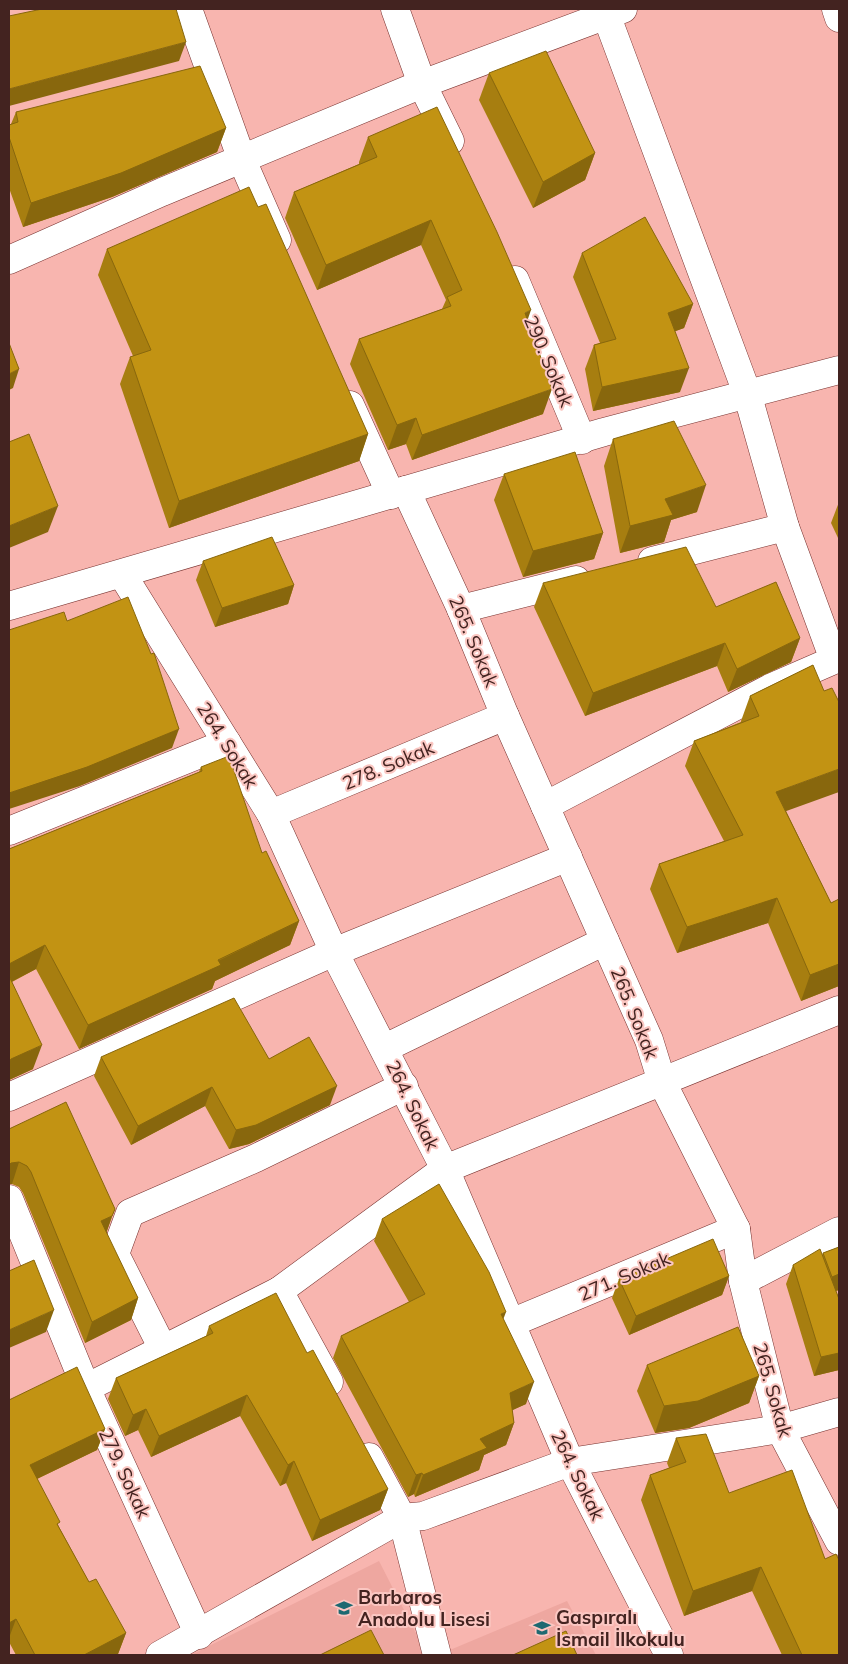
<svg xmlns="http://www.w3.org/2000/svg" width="848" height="1664" font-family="Mulish,sans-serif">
<rect width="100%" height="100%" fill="#f8b5af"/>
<!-- built -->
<g fill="#eea7a0">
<polygon points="379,1561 427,1655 191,1655"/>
<polygon points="567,1601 596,1655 438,1655"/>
</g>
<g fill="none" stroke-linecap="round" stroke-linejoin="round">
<!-- minor casing -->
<g stroke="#78322f" stroke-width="29">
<g id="minor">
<polyline points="188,9 242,160 277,240"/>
<polyline points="395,9 422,84 450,141"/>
<polyline points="836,9 839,18"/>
<polyline points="9,260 162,192 422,84 623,9"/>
<polyline points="515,280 582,440"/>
<polyline points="350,405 391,495"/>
<polyline points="406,490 461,609 505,716 649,1040 662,1082 736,1229 743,1281 780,1429 839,1541"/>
<polyline points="652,561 785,527"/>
<polyline points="122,574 271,814 334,952 445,1169 570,1462 669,1655"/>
<polyline points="9,606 604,432 839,370"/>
<polyline points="461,609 576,580"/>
<polyline points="545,806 772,687 834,660 785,527 747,393 604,9"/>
<polyline points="271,814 505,716"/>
<polyline points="9,831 227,743"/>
<polyline points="385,1048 605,941"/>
<polyline points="9,1097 334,952 568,857"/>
<polyline points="9,1199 86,1388 199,1635"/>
<polyline points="743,1281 839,1231"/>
<polyline points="279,1291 329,1382"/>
<polyline points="511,1323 736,1229"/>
<polyline points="163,1349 115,1254 130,1213 256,1158 404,1086"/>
<polyline points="86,1388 279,1291 445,1169 839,1010"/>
<polyline points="369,1457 402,1518 437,1655"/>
<polyline points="160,1655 402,1518 423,1516 570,1462 780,1429 839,1412"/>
</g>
</g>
<!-- minor -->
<use href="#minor" stroke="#fff" stroke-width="28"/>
</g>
<!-- wall -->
<g fill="#a77e10">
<polygon points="489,73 595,153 585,180 533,208 479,100"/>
<polygon points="16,112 226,128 217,152 112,197 23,227 9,188 9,125 11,124"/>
<polygon points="368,137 527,320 543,414 412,460 406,444 388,450 350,364 359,339 442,309 446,300 421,245 317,290 285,218 294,192 359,164 359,162"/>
<polygon points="258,207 368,434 359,461 169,528 120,384 130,357 133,356 98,275 107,249"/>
<polygon points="582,253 693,304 684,328 675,331 680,392 593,411 585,369 594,345 600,343 573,277"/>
<polygon points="613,439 697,512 671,520 664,542 620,553 604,466"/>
<polygon points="504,474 603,533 594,559 523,577 494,500"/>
<polygon points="839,502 839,540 831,523"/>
<polygon points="203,561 294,585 288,604 215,627 196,580"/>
<polygon points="543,583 716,607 800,638 791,662 728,692 717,666 585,716 534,607"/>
<polygon points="813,665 786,811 831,903 839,899 839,986 801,1001 768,923 677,953 650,889 659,864 724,841 685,766 694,741 741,722 741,721 750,696"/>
<polygon points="201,767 262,853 299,921 290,945 215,981 212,989 79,1049 36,969 12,982 33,1069 9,1080 9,849 199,772"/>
<polygon points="101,1057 269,1059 330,1105 249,1144 229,1149 205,1106 131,1145 94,1076"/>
<polygon points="9,1129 115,1209 106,1233 138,1298 131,1320 85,1343 23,1193 19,1187 12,1184"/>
<polygon points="382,1219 503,1319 526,1404 512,1410 514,1423 506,1445 484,1455 479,1470 415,1497 414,1494 408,1497 333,1358 341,1336 409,1302 374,1241"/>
<polygon points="839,1247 839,1290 836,1291 839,1299 839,1370 814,1376 786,1284 793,1265 822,1255 823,1253"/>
<polygon points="729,1276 722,1295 629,1335 612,1298 619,1279"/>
<polygon points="209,1326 307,1353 388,1489 380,1510 312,1541 286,1483 280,1486 240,1416 151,1457 138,1430 125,1436 108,1399 116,1378 206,1336"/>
<polygon points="647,1365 759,1376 749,1403 689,1428 655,1433 637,1391"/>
<polygon points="9,1400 105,1429 97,1450 37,1479 59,1527 89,1582 126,1633 118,1654 116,1655 16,1655 9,1642"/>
<polygon points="676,1438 729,1493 839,1655 782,1655 752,1591 684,1616 641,1500 650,1475 669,1468 667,1463"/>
</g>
<!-- shaded-wall -->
<g fill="#88670d">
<polygon points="186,42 179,61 9,106 9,89"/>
<polygon points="226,128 217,152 112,197 23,227 31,203"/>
<polygon points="595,153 585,180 533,208 543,182"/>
<polygon points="431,220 421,245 317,290 326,265"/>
<polygon points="693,304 684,328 660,337 668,313"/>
<polygon points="531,310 522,336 525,313"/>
<polygon points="689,368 680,392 593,411 602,387"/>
<polygon points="19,369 13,388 9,390 9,374"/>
<polygon points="552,389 543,414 412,460 422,435"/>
<polygon points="416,418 406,444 388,450 397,425"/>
<polygon points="368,434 359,461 169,528 179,501"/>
<polygon points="706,485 697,512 671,520 664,542 620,553 630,526 665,499"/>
<polygon points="58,506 48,532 9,548 9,526"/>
<polygon points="603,533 594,559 523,577 533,551"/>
<polygon points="294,585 288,604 215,627 222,608"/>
<polygon points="800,638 791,662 728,692 737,669"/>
<polygon points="725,643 717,666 585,716 593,693"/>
<polygon points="179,729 172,748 80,786 9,809 9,793"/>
<polygon points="839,769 839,792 767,818 776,792"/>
<polygon points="777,898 768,923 677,953 687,927"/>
<polygon points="299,921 290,945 215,981 212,989 79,1049 88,1025"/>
<polygon points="45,945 36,969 9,983 9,964"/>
<polygon points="839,964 839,986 801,1001 810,975"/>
<polygon points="42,1045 33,1069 9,1080 9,1062 11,1059"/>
<polygon points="337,1086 330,1105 249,1144 229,1149 236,1130"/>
<polygon points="212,1087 205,1106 131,1145 138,1126"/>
<polygon points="19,1162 12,1184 9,1184 9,1165 11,1163"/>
<polygon points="112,1216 105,1237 101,1221"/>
<polygon points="839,1274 839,1290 825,1294 832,1277"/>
<polygon points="729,1276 722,1295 629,1335 636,1316"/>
<polygon points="138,1298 131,1320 85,1343 92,1322"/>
<polygon points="54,1310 46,1332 9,1348 9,1330"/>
<polygon points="506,1312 498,1333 501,1314"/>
<polygon points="839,1353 839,1370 814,1376 821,1357"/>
<polygon points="759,1376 749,1403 689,1428 655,1433 664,1406"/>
<polygon points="534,1382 526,1404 502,1415 510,1393"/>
<polygon points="247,1395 240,1416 151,1457 159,1436"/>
<polygon points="146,1409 138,1430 125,1436 133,1415"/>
<polygon points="514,1423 506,1445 484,1455 479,1470 415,1497 423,1475 480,1439"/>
<polygon points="105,1429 97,1450 22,1486 30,1465"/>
<polygon points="294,1461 286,1483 280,1486 288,1465"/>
<polygon points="422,1473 414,1494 408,1497 416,1475"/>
<polygon points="388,1489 380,1510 312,1541 320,1520"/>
<polygon points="761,1567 752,1591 684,1616 693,1591"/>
<polygon points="16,1619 9,1638 9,1623"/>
<polygon points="126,1633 118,1654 116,1655 84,1655"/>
</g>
<!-- building -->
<g fill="#c29313" stroke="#88670d">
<polygon points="42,9 176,9 186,42 9,89 9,16"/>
<polygon points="546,51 595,153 543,182 489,73"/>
<polygon points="200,66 226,128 121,173 31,203 9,137 9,125 18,122 16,112"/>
<polygon points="437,107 497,232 531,310 525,313 552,389 422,435 416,418 397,425 359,339 451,306 447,297 462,290 431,220 326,265 294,192 377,157 368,137"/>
<polygon points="249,187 258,207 266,204 368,434 179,501 130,357 151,350 107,249"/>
<polygon points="645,217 693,304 668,313 689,368 602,387 594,345 616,339 582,253"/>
<polygon points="9,343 19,369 9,374"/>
<polygon points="674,421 706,485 665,499 673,515 630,526 613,439"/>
<polygon points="29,434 58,506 9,526 9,442"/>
<polygon points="575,452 603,533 533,551 504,474"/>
<polygon points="272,537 294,585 222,608 203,561"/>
<polygon points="686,547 716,607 776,582 800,638 737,669 725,643 593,693 543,583"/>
<polygon points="128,597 151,654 154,653 179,729 87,767 9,793 9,630 64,612 67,621"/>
<polygon points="813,665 824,691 832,688 839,702 839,769 776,792 831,903 839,899 839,964 810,975 777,898 687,927 659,864 743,835 694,741 759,716 750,696"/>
<polygon points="229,756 262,853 266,851 299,921 218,960 221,965 88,1025 45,945 9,964 9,849 202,771 201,767"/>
<polygon points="9,976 42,1045 11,1059 9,1062"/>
<polygon points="234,998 269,1059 309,1037 337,1086 256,1125 236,1130 212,1087 138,1126 101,1057"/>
<polygon points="66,1102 115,1209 112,1216 101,1221 138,1298 92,1322 31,1172 27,1166 19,1162 11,1163 9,1165 9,1129"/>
<polygon points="439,1184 489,1272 506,1312 501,1314 534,1382 510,1393 514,1423 480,1439 487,1448 423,1475 422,1473 416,1475 341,1336 425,1294 382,1219"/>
<polygon points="713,1239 729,1276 636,1316 619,1279"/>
<polygon points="839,1247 839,1274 832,1277 823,1253"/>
<polygon points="820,1249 839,1299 839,1353 821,1357 793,1265"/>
<polygon points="34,1260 54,1310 9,1330 9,1271"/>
<polygon points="276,1293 307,1353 313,1350 388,1489 320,1520 294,1461 288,1465 247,1395 159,1436 146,1409 133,1415 116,1378 213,1333 209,1326"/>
<polygon points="738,1327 759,1376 698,1401 664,1406 647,1365"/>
<polygon points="77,1367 105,1429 30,1465 60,1522 57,1524 89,1582 96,1579 126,1633 84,1655 35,1655 16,1619 9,1623 9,1400"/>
<polygon points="706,1434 729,1493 792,1470 825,1559 836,1554 839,1560 839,1655 802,1655 761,1567 693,1591 650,1475 686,1462 676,1438"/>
<polygon points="371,1630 384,1655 320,1655"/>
<polygon points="566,1631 577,1655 513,1655"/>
</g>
<!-- icons -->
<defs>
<g id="school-bare" transform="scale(1.35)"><path d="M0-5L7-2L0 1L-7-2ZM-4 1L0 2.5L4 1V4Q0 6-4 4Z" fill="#1d6971" stroke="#fbc7c2" stroke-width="2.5" paint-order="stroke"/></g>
</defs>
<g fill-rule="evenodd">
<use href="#school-bare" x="344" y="1608"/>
<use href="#school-bare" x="542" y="1628"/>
</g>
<g text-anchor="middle" stroke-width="4" stroke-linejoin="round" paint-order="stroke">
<!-- street labels -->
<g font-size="19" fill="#432320" stroke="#fbc7c2">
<text transform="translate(549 361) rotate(67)" y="7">290. Sokak</text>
<text transform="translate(474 641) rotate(67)" y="7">265. Sokak</text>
<text transform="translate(228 745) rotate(58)" y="7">264. Sokak</text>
<text transform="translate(388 765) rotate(-23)" y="7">278. Sokak</text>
<text transform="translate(635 1013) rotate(68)" y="7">265. Sokak</text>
<text transform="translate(413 1105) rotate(64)" y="7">264. Sokak</text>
<text transform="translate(624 1276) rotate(-23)" y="7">271. Sokak</text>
<text transform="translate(773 1390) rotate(74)" y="7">265. Sokak</text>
<text transform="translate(125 1473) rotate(65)" y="7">279. Sokak</text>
<text transform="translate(578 1475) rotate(64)" y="7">264. Sokak</text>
</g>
<!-- poi labels -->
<g font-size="19" font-weight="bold" fill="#432320" stroke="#fbc7c2" text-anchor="start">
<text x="358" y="1604">Barbaros<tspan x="358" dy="22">Anadolu Lisesi</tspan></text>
<text x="556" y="1624">Gaspıralı<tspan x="556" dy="22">İsmail İlkokulu</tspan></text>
</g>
</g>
<!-- border -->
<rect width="848" height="1664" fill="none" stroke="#432320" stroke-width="20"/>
</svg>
